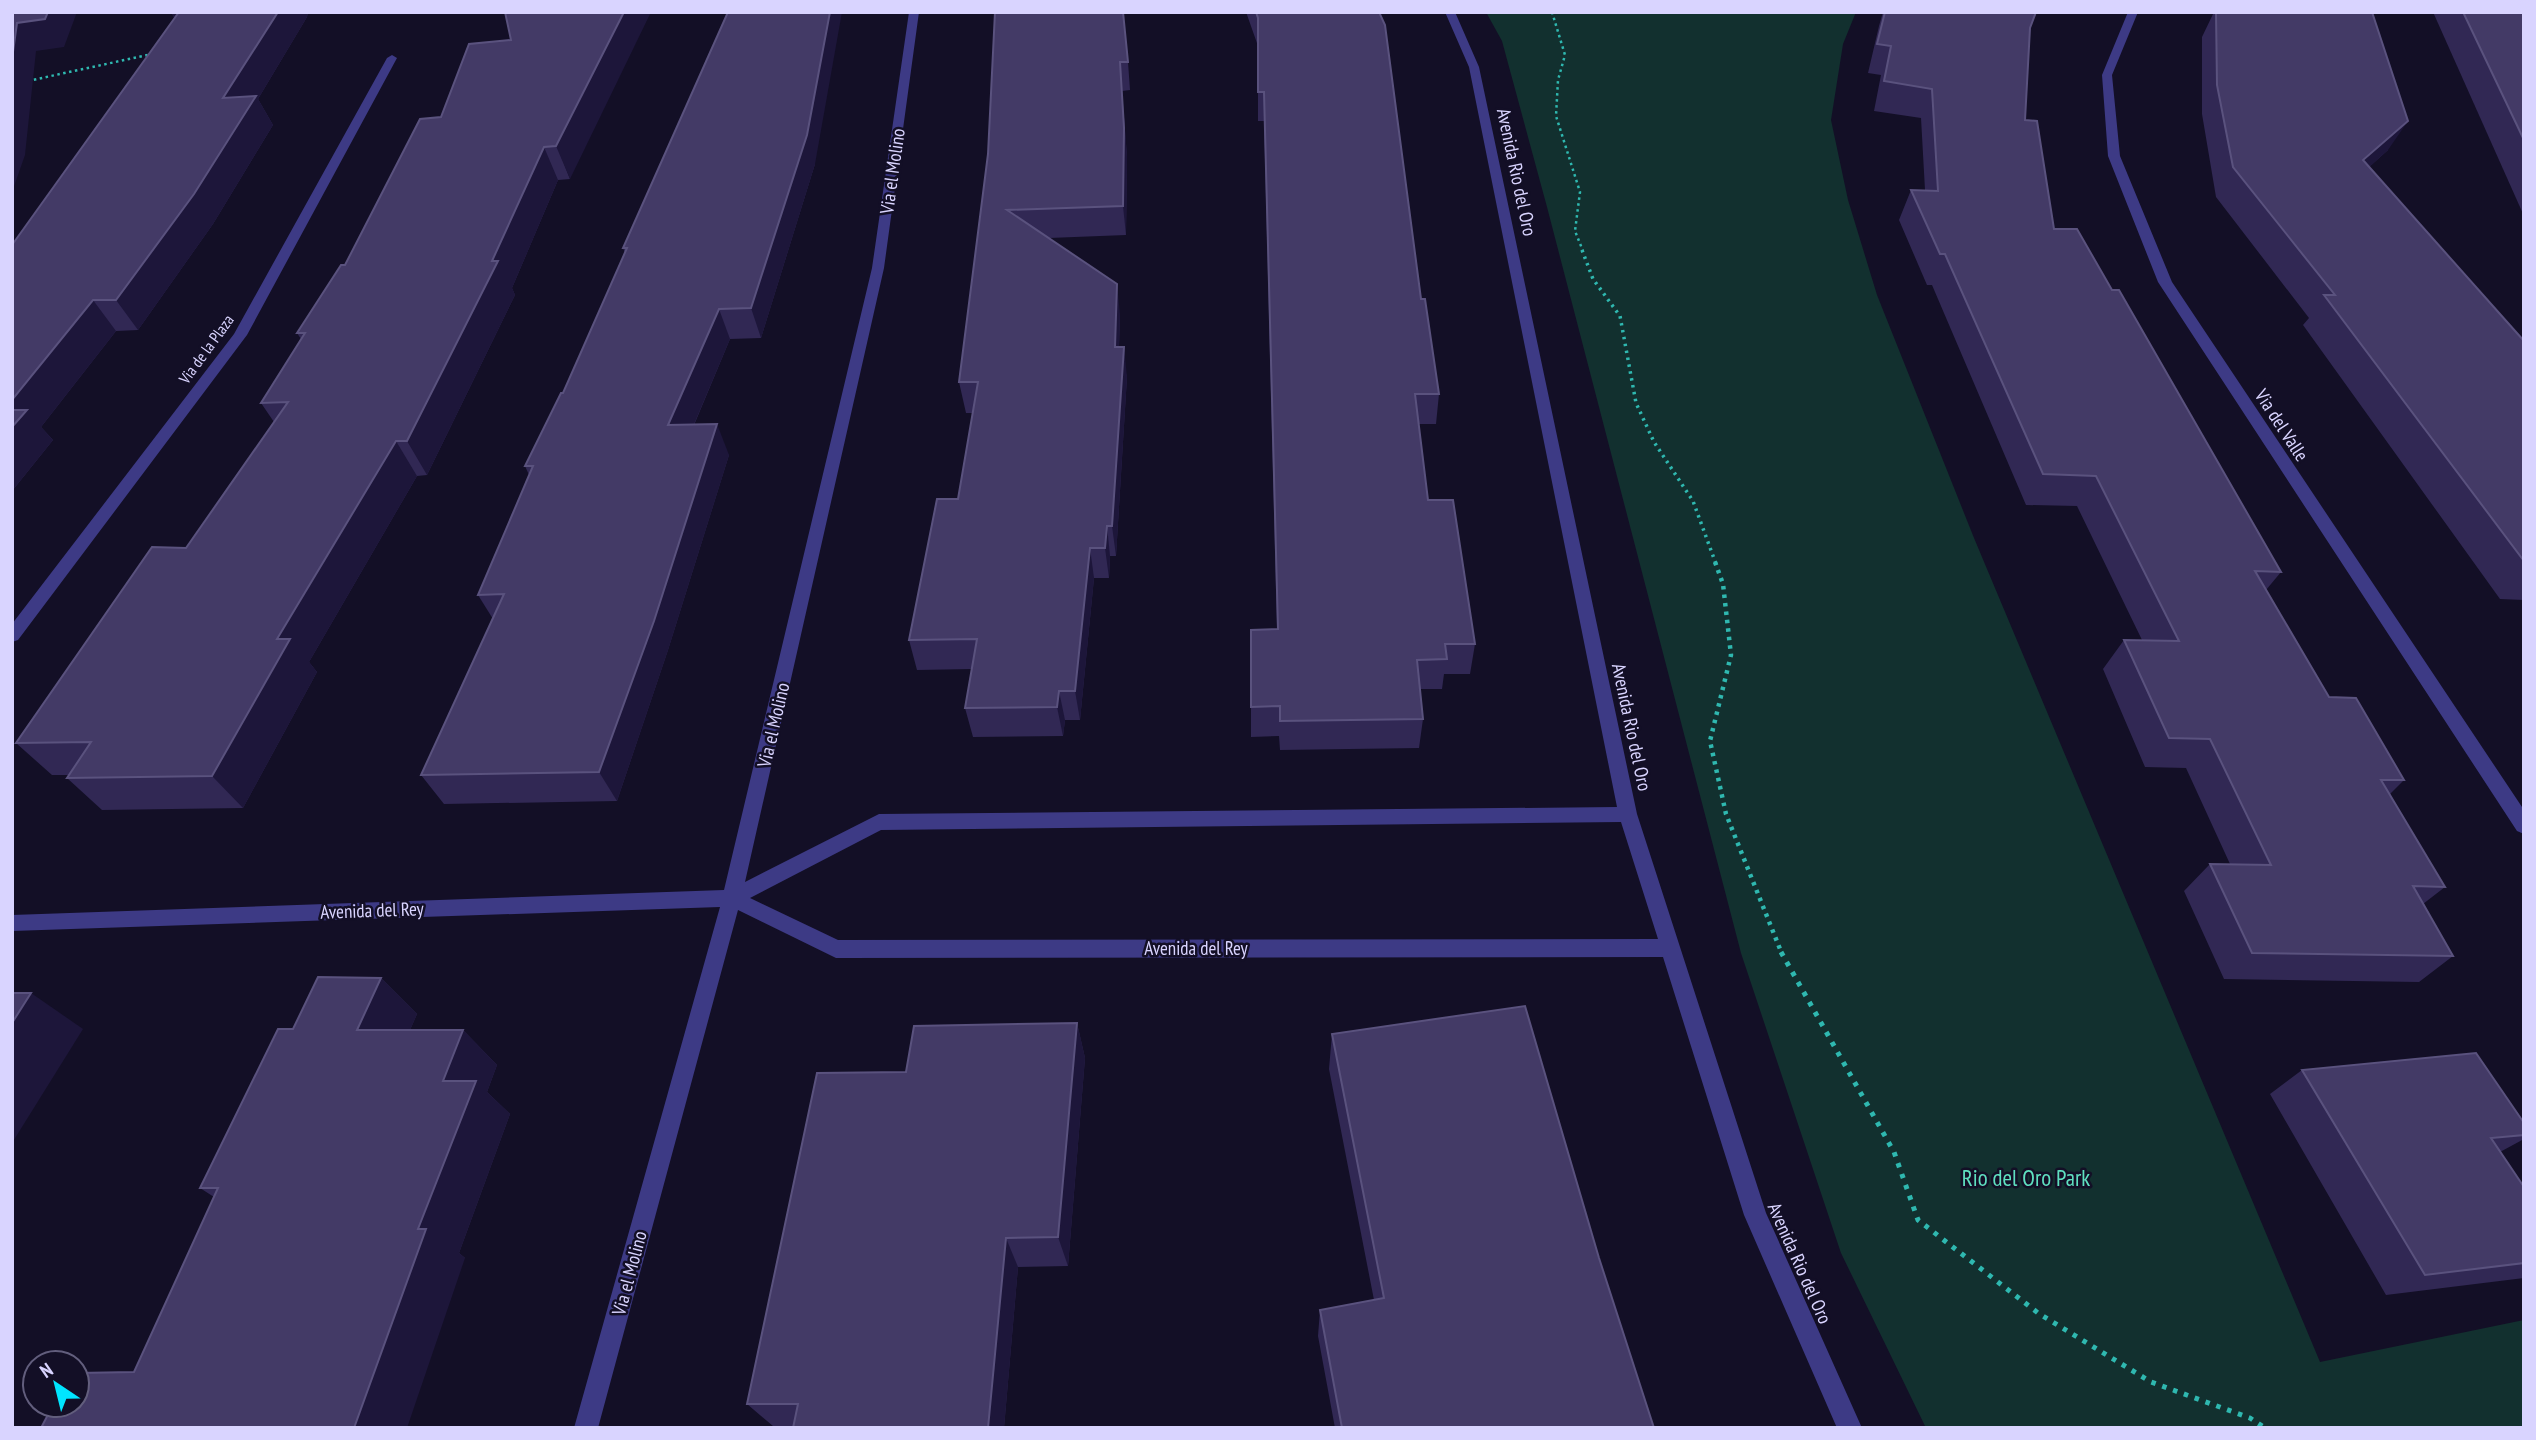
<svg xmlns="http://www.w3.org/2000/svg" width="2536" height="1440" font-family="'PT Sans Narrow',sans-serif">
<rect width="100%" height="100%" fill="#130f26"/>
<!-- green -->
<polygon fill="#12302f" points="1486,12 1856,12 1843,44 1831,120 1848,200 1877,295 1974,538 2320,1362 2524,1320 2524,1428 1926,1428 1841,1253 1741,953 1547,207 1502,41"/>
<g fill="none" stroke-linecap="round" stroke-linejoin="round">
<!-- path-far3 -->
<g stroke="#2fb8b0" stroke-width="2.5" stroke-dasharray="2.5 3.5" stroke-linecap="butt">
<polyline points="1552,12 1565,55 1558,80 1556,116 1580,192 1575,231 1583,251"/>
<polyline points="28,81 152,54"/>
</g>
<!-- path-far2 -->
<polyline stroke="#2fb8b0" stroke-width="3.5" stroke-dasharray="2.5 4.5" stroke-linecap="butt" points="1582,250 1593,279 1620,316 1636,403 1654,442 1693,501 1716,564"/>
<!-- path-far1 -->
<polyline stroke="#2fb8b0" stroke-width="4.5" stroke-dasharray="3.5 5" stroke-linecap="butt" points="1715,562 1723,584 1731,655 1710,741 1726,814 1782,954"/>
<!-- path -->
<polyline stroke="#2fb8b0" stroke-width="5" stroke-dasharray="4.5 7" stroke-linecap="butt" points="1781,952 1894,1152 1918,1220 2038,1313 2151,1382 2250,1418 2265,1428"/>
<!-- minor -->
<g fill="#3d3a85" fill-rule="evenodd">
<path d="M 909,12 L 919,12 L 884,268 L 745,882 L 879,814 L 1617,807 L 1469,67 L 1445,12 L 1455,12 L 1479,67 L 1637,814 L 1766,1213 L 1862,1428 L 1837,1428 L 1744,1215 L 1663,957 L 836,958 L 738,910 L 598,1428 L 574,1428 L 720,907 L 12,931 L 12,915 L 724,890 L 872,268 ZM 1621,822 L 1658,939 L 838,940 L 750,898 L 881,830 Z"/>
<polygon points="2128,12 2138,12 2112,75 2120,156 2172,282 2524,810 2524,834 2517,831 2158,282 2108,156 2102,75"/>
<polygon points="392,55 397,58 247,335 18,640 12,642 12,624 234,334 387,58"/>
</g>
</g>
<!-- wall -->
<g fill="#312854">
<polygon points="171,12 308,12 307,17 258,99 273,125 213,224 138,330 116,331 41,427 53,440 12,491 12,245 175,19"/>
<polygon points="505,12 570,179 558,180 512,288 515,295 427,475 417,476 309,662 317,672 243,808 102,810 67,778 69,775 52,775 16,743 186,548 274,422 261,403 301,339 297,333 345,265 441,117 511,40"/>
<polygon points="995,12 1128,62 1130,90 1122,91 1127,157 1126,235 1049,238 1120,314 1119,347 1127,377 1116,556 1110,556 1109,578 1094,578 1080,720 1065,720 1063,736 973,737 965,708 972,669 917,670 909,640 958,499 973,413 966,413 959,382 988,154"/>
<polygon points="1246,12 1379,12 1421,299 1439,394 1436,424 1418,424 1428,500 1475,644 1470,674 1444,674 1442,689 1420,689 1423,719 1419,748 1280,750 1279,736 1251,737 1251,707 1277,629 1264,121 1258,121 1258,46"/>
<polygon points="1883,12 2037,12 2029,30 2025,120 2054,229 2112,290 2281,572 2266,590 2329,697 2404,780 2390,794 2445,887 2423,904 2453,956 2419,982 2224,979 2184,891 2210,864 2230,864 2186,768 2145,767 2103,669 2124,640 2142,640 2077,506 2026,505 1932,285 1927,285 1899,220 1911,190 1925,190 1921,118 1874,111 1881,75 1868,73 1879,26"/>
<polygon points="2214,12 2372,12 2388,150 2369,167 2524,341 2524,600 2500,599 2303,325 2309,318 2216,197 2202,114 2202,37"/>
<polygon points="2433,12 2524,12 2524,216"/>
<polygon points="815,164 761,338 730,339 694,425 729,455 668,650 617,801 444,804 421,775 493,619 478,595 529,475 525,466 563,393 625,253 623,248"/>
<polygon points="381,978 417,1014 410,1030 463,1030 497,1065 487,1092 510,1114 459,1253 465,1258 134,1372 214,1197 200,1188 293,1029"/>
<polygon points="1077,1023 1085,1058 1068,1266 1018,1267 1004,1428 793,1428 794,1426 773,1426 747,1404 906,1072"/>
<polygon points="1332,1034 1599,1258 1654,1428 1335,1428 1318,1336 1320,1310 1374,1300 1329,1069"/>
<polygon points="2302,1070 2524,1123 2524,1139 2500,1152 2524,1187 2524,1278 2386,1295 2270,1094"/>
</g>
<!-- shaded-wall -->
<g fill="#1d163a">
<polygon points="48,12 77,12 64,47 36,51 25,155 12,192 12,59 17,23"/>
<polygon points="171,12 197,12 181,30"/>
<polygon points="278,12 308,12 307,17 258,99 273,125 213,224 138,330 116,300 223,98"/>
<polygon points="624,12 651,12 570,179 556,146"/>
<polygon points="830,12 842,12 815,164 761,338 751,308"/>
<polygon points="1120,62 1127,157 1126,235 1123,206"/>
<polygon points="2408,121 2388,150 2344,190 2363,160"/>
<polygon points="544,147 558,180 512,288 515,295 427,475 407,441 492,261"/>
<polygon points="1117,284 1120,314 1118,377 1115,347"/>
<polygon points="93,300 116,331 41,427 53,440 12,491 12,400"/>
<polygon points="719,309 730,339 681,455 668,425"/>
<polygon points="1124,347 1127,377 1116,556 1112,526"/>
<polygon points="717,424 729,455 668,650 617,801 599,772"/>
<polygon points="396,441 417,476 309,662 317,672 243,808 212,776 277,639"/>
<polygon points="1107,526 1110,556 1109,578 1105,548"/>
<polygon points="1090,548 1094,578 1080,720 1075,691"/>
<polygon points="1059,691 1065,720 1063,736 1057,707"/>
<polygon points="381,978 417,1014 395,1065 357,1030"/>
<polygon points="31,993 83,1029 12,1143 12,1023"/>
<polygon points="1077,1023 1085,1058 1068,1266 1058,1237"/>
<polygon points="463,1030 497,1065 487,1092 510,1114 459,1253 465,1258 407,1428 354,1428 418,1229 443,1081"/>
<polygon points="1006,1238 1018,1267 1004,1428 988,1428"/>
</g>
<!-- building -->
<g fill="#433a66" stroke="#5a527e" stroke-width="2">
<polygon points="12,12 48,12 45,19 17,23 12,59"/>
<polygon points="179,12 278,12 223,98 256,96 194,194 116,300 93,300 12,400 12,245"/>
<polygon points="505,12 624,12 556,146 544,147 492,261 498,261 407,441 396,441 277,639 290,639 212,776 67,778 91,742 16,743 152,547 186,548 288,402 261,403 305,333 297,333 341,265 345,265 420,119 441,117 469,44 511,40"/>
<polygon points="728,12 830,12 807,135 751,308 719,309 668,425 717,424 654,621 599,772 421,775 504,594 478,595 533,466 525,466 561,393 563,393 627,248 623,248"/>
<polygon points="995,12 1123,12 1128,62 1120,62 1124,128 1123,206 1007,210 1117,284 1115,347 1124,347 1112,526 1107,526 1105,548 1090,548 1075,691 1059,691 1057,707 965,708 977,639 909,640 937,499 958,499 978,382 959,382 988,154"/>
<polygon points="1256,12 1379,12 1385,25 1421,299 1425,299 1439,394 1415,394 1428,500 1453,500 1475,644 1445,644 1447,659 1417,660 1423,719 1280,721 1280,706 1251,707 1251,630 1278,629 1264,92 1258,92 1258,18"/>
<polygon points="1885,12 2036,12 2030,28 2025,120 2037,121 2054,229 2077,229 2112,290 2119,290 2281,572 2255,571 2329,697 2356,698 2404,780 2381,780 2445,887 2413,886 2453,956 2252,953 2210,864 2271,865 2210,739 2169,738 2124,640 2179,641 2096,476 2043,474 1945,254 1940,254 1911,190 1938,191 1932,89 1884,81 1891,46 1877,44"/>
<polygon points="2216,12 2372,12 2408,121 2363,160 2524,341 2524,561 2324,295 2335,295 2233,167 2217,85"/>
<polygon points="2463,12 2524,12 2524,140"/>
<polygon points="12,410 27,410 12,427"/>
<polygon points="318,977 381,978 357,1030 463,1030 443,1081 476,1081 418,1229 426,1229 354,1428 41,1428 53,1405 77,1405 77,1373 134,1372 218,1188 200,1188 278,1029 293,1029"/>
<polygon points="12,993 31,993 12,1023"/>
<polygon points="1525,1006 1599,1258 1654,1428 1342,1428 1320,1310 1384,1298 1332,1034"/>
<polygon points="1077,1023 1058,1237 1006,1238 988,1428 793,1428 798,1404 747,1404 817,1073 906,1072 914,1026"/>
<polygon points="2476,1053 2524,1123 2524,1135 2491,1138 2524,1187 2524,1263 2425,1275 2302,1070"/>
</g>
<g text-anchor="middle" stroke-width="5" stroke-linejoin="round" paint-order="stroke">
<!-- far-street labels -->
<g font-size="16" fill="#d9d4ff" stroke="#130f26">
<text transform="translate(206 349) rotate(-54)" y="6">Via de la Plaza</text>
</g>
<!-- street labels -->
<g font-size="19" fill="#d9d4ff" stroke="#130f26">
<text transform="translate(892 171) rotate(-82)" y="7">Via el Molino</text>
<text transform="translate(1517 172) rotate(78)" y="7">Avenida Rio del Oro</text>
<text transform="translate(2282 425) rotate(57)" y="7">Via del Valle</text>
<text transform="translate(773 725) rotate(-77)" y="7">Via el Molino</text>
<text transform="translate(1632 727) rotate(78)" y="7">Avenida Rio del Oro</text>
<text transform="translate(372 910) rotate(-2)" y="7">Avenida del Rey</text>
<text x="1196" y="955">Avenida del Rey</text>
<text transform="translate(1800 1263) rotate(66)" y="7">Avenida Rio del Oro</text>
<text transform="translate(629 1273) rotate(-75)" y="7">Via el Molino</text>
</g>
<!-- near-park labels -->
<g font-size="23" fill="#5fe0c0" stroke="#130f26">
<text x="2026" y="1186">Rio del Oro Park</text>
</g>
</g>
<!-- border -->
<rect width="2536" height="1440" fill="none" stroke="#d9d4ff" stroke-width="28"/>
<!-- north arrow -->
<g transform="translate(56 1384) rotate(325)"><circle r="33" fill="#130f26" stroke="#625e7d" stroke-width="2"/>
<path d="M0-5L12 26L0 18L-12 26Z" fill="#00e5ff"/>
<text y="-10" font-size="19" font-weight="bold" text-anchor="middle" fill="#d9d4ff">N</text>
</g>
</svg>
